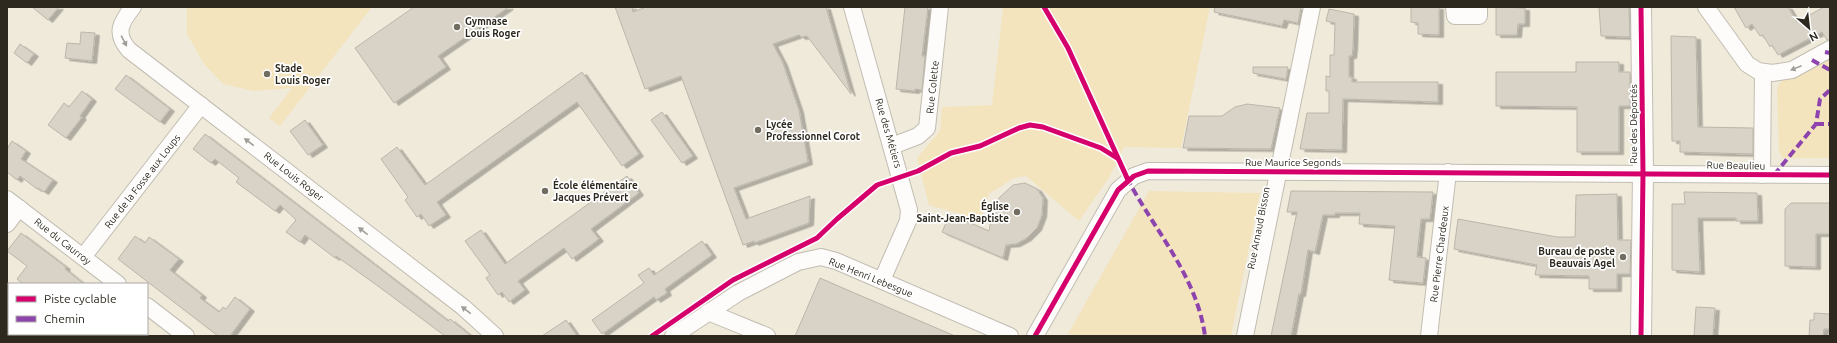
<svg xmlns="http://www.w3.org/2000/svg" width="1837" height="343" font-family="Ubuntu,sans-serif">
<defs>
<filter id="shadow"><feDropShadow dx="4.5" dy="2.5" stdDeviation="0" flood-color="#0004"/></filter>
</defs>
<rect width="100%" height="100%" fill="#f0eadb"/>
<!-- green -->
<g fill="#f3e4be">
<polygon points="187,7 372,7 280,126 269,118 292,88 254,91 223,84 204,64 187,34"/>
<polygon points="1003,7 1210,7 1181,148 1124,147 1110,176 1079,221 1026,176 1014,178 989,194 981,220 929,205 917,158 940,131 942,107 992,105"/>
<polygon points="1830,59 1830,158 1783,158 1779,152 1777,88 1782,80 1807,72"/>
<polygon points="1149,191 1260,193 1231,336 1082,336 1068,334"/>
</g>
<!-- building -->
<g fill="#d8d3c6" stroke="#bab6aa" filter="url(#shadow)">
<polygon points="32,7 59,7 48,20"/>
<polygon points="414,7 509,7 438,56 446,67 394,103 355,48"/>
<polygon points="615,7 632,7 633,12 646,7 826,7 851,94 807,36 801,37 799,35 773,44 783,63 799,110 808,162 734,188 746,219 810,196 809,223 754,243 754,241 743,245 681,76 645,89"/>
<polygon points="905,7 928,7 922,56 925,56 922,90 915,89 915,91 896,89"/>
<polygon points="1215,7 1301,7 1298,23 1284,20 1282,26 1214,12"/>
<polygon points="1411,7 1439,7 1439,35 1418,34 1418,23 1411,22"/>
<polygon points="1496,7 1525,8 1525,24 1518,24 1517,35 1496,35"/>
<polygon points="1599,7 1629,7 1630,37 1601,36"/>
<polygon points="1734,7 1788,7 1797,22 1824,7 1830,7 1830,40 1827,40 1822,32 1778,55 1772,45 1770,47 1763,35 1760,36 1752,24 1746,28"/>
<polygon points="1329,9 1354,14 1353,48 1352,56 1349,56 1349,77 1352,77 1352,82 1438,82 1438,102 1343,99 1342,150 1300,149 1307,113 1329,113 1329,91 1326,91 1326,76 1330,77 1330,55 1334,55 1335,23 1326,21"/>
<polygon points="81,32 95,33 92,61 65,58 67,43 80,44"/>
<polygon points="1671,36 1696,37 1698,127 1753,128 1753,154 1680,152 1680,141 1672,141"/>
<polygon points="20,44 34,54 27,63 14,53"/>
<polygon points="1576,62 1619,62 1619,72 1630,72 1630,106 1619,106 1619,152 1577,152 1577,107 1496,106 1496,72 1576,72"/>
<polygon points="1253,67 1288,67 1286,79 1253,73"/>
<polygon points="582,72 639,154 622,166 577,102 437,202 446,215 429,226 421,214 417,217 405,200 408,197 381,159 397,147 425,185"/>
<polygon points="126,75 170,109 160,122 115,89"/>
<polygon points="82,91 92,99 80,116 82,117 66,138 48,125 64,103 69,107"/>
<polygon points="1247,104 1280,108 1271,149 1183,148 1189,116 1222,116 1235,107"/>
<polygon points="662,112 693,156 682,163 651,120"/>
<polygon points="305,120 323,145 308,155 290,131"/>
<polygon points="205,134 448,321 450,319 471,336 445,336 378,286 336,256 335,258 305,235 300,242 286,232 296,220 280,205 275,211 236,182 239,178 215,159 211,163 193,149"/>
<polygon points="12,141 26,151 21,159 53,180 44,192 38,188 37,189 20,176 17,180 7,172 7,149"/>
<polygon points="627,176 639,193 591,229 599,239 572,259 564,248 518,281 525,290 509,302 502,292 498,295 486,278 490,275 465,241 481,230 505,264"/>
<polygon points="1025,183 1037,189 1043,198 1042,215 1037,228 1027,238 1016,244 1006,245 1003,258 942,232 950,214 989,231 993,209 999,198 1013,185"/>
<polygon points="1291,191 1433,192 1430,219 1421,219 1417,257 1426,258 1423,283 1389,280 1395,226 1359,224 1360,213 1335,213 1335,215 1323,215 1315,252 1308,250 1301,294 1299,294 1291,336 1271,336 1297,212 1287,212"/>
<polygon points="1684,192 1757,193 1758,221 1736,221 1736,218 1698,218 1700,272 1672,270 1672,204 1685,204"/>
<polygon points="1617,194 1618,240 1631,240 1630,274 1617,274 1617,289 1589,289 1589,276 1535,275 1537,265 1454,249 1458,219 1557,237 1575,237 1576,195"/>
<polygon points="1791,203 1830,203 1830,234 1816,234 1816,267 1785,266 1785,209"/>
<polygon points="21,233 66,267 65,269 84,284 23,284 17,279 27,266 7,251"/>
<polygon points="135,236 145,243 149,237 179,259 170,270 202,295 200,298 219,312 223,307 226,309 235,297 250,309 230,336 218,336 118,259"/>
<polygon points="702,241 712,255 665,289 667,293 656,300 654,297 602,334 592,320 644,283 638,275 649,268 654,275"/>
<polygon points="820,278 845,289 955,336 795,336"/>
<polygon points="1696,307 1715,308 1713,336 1694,336"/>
<polygon points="1814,313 1830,314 1830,329 1824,329 1823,336 1809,336 1810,320 1814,320"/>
<polygon points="566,320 577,336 542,336"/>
</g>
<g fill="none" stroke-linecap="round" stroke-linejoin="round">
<!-- minor casing -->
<g stroke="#c2bdb2" stroke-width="18">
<g id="minor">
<path d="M 133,7 C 121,22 114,33 129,50 L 463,307 L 495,336"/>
<polyline points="852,7 909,210 908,221 882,280"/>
<polyline points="1454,7 1455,16 1479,16 1479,7"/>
<polyline points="1706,7 1747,64 1758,71 1772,73 1792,70 1830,49"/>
<polyline points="892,146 918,136 927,128 940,7"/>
<polyline points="1762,175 1763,72"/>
<polyline points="7,199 118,284"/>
<polyline points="7,224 19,208"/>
<polyline points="83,257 201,105"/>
<polyline points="147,306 186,336"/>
<polyline points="708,312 767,336"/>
<polyline points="673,336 738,293 798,262 821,257 836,261 1010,336"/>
<polyline points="1035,336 1118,190 1134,176 1148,171 1830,175"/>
<polyline points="1245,336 1312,7"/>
<polyline points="1429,336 1448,172"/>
</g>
</g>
<!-- tertiary casing -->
<g stroke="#c2bdb2" stroke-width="22">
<polyline id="tertiary" points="1641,7 1643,173 1641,336"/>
</g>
<!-- minor -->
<use href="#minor" stroke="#fdfcfa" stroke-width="16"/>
<!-- tertiary -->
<use href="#tertiary" stroke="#fdfcfa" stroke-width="20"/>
<!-- quiet -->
<g stroke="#8e44ad" stroke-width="4" stroke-dasharray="8 4" stroke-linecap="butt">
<polyline points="1825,52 1830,53"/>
<polyline points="1812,60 1830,70"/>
<polyline points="1816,124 1830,124"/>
<polyline points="1774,175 1816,124 1820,99 1830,90"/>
<path d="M 1127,178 C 1154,230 1197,276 1205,336"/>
</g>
<!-- cycleway casing -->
<g stroke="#fff" stroke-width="8">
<g id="cycleway">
<polyline points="1044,7 1068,48 1128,180"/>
<polyline points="1641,7 1643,173 1641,336"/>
<polyline points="652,336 733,280 817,238 837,219 877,185 918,171 951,153 980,146 1019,128 1030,125 1043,127 1101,148 1117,158"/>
<polyline points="1035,336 1118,190 1134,176 1148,171 1830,175"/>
</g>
</g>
<!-- cycleway -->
<use href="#cycleway" stroke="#d6006c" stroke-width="5"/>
</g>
<!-- one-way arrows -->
<defs><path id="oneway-solid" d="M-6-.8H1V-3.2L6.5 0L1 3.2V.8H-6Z"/></defs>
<g fill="#9f9d97">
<use href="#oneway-solid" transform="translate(124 41) rotate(62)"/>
<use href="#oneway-solid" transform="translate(1796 68) rotate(158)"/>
<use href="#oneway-solid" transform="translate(249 142) rotate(-143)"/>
<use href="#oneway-solid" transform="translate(363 231) rotate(-142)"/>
<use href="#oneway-solid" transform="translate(466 310) rotate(-142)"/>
</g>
<!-- markers -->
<g fill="#716d60" stroke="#fff" stroke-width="1.5">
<circle cx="457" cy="27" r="4"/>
<circle cx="267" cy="74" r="4"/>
<circle cx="758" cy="130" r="4"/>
<circle cx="545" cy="191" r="4"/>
<circle cx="1017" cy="212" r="4"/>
<circle cx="1623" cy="257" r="4"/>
</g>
<g text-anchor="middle" stroke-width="3.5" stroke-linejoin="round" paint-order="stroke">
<!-- poi labels -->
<g font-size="10" font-weight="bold" fill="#2d291e" stroke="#fff" text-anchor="start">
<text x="465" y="25">Gymnase<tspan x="465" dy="12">Louis Roger</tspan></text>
<text x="275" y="72">Stade<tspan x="275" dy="12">Louis Roger</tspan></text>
<text x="766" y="128">Lycée<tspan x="766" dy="12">Professionnel Corot</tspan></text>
<text x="553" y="189">École élémentaire<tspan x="553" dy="12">Jacques Prévert</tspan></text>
<text x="1009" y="210" text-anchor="end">Église<tspan x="1009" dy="12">Saint-Jean-Baptiste</tspan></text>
<text x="1615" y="255" text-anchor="end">Bureau de poste<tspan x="1615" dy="12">Beauvais Agel</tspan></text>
</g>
<!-- street labels -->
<g font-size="10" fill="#2d291e" stroke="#fff">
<text transform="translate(932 87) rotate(-84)" y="4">Rue Colette</text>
<text transform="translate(1633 124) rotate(-90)" y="4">Rue des Déportés</text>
<text transform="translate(889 133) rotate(74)" y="4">Rue des Métiers</text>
<text x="1293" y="166">Rue Maurice Segonds</text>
<text transform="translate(1736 165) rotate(1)" y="4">Rue Beaulieu</text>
<text transform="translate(294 176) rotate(38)" y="4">Rue Louis Roger</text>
<text transform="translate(142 181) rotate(-52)" y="4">Rue de la Fosse aux Loups</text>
<text transform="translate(1258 228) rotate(-79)" y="4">Rue Arnaud Bisson</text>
<text transform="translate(63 241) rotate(38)" y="4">Rue du Caurroy</text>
<text transform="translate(1439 254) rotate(-83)" y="4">Rue Pierre Chardeaux</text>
<text transform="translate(871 277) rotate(22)" y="4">Rue Henri Lebesgue</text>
</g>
</g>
<!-- border -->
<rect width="1837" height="343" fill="none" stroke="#2d291e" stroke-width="16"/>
<!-- legend -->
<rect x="8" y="283" width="140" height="52" fill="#ffffff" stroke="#aba9a5"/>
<rect x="16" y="296" width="20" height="6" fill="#d6006c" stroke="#aba9a5"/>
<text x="44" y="303" font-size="12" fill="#2d291e">Piste cyclable</text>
<rect x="16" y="316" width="20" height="6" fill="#8e44ad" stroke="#aba9a5"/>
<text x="44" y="323" font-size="12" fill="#2d291e">Chemin</text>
<!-- north arrow -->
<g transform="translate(1809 28) rotate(152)" stroke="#ffffff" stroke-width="3" paint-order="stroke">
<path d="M0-3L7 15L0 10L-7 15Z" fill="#2d291e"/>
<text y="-6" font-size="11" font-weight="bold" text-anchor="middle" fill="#2d291e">N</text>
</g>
</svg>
